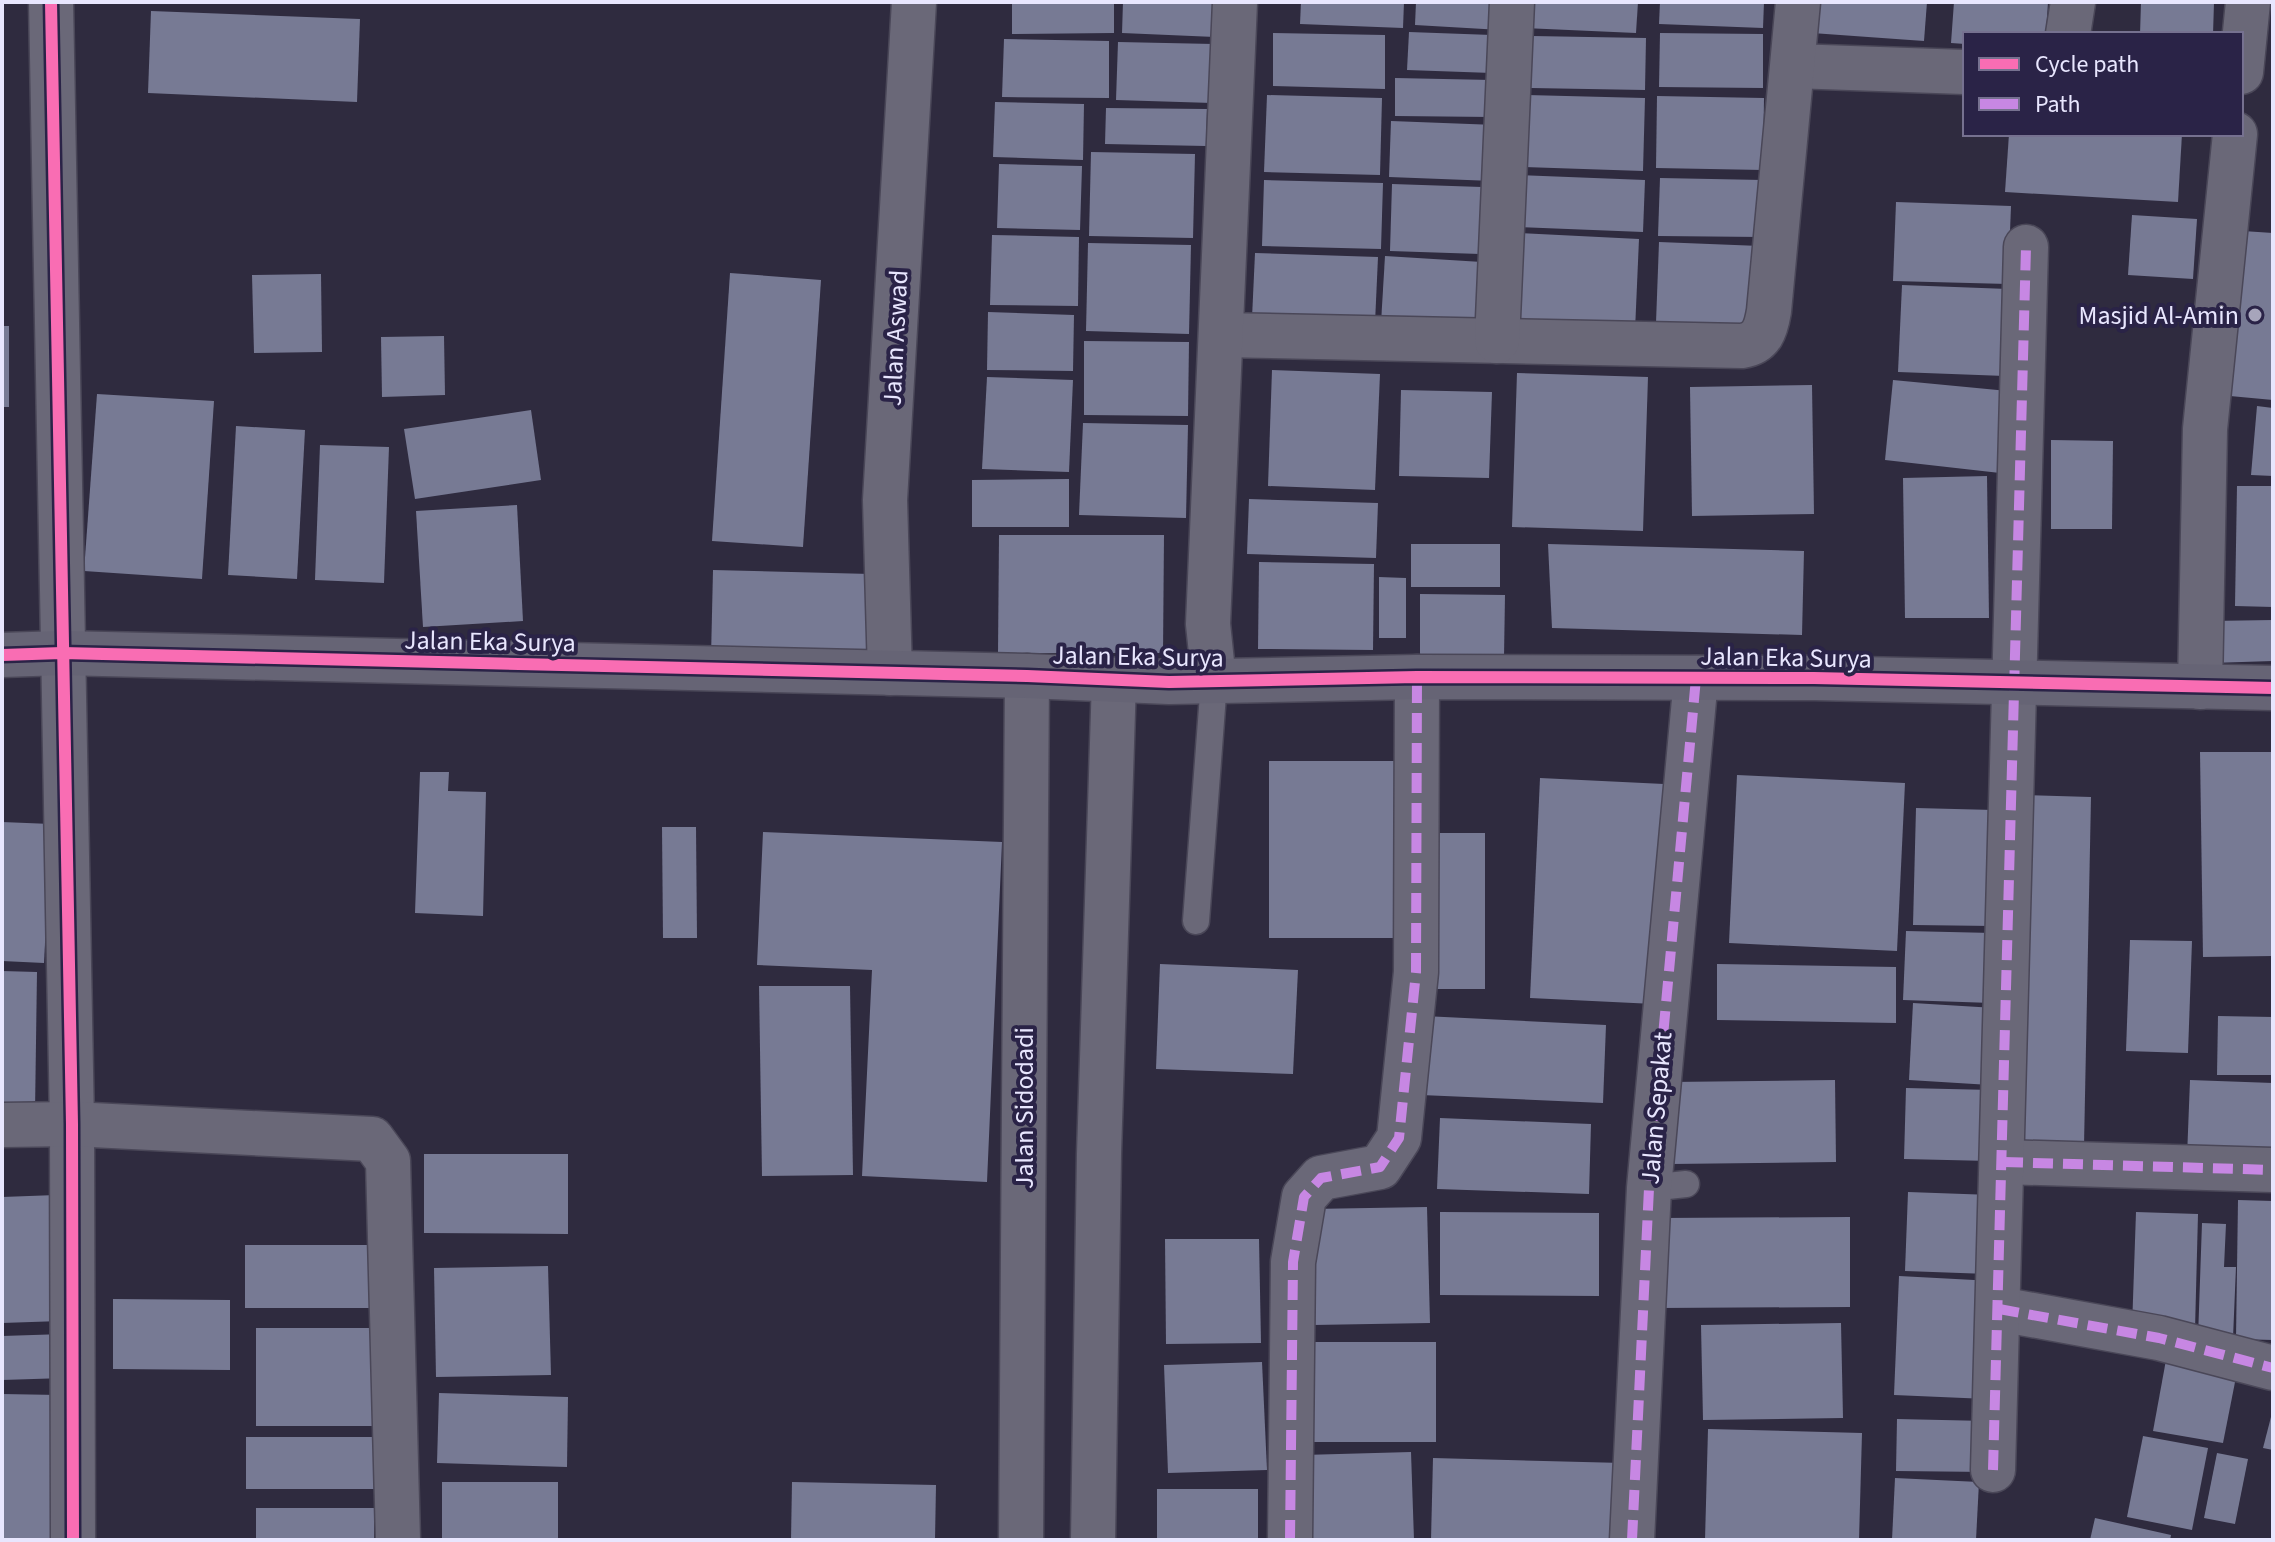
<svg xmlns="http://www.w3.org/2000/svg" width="2275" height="1542" font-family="'Source Sans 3',sans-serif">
<rect width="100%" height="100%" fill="#2f2b3f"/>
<!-- building -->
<g fill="#777a94">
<polygon points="1012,2 1114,2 1114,33 1012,34"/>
<polygon points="1123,2 1216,2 1215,37 1122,33"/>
<polygon points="1301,2 1404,2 1403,28 1300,24"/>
<polygon points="1416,2 1502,2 1501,30 1415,25"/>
<polygon points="1524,2 1638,2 1636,33 1523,28"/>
<polygon points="1660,2 1764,2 1763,28 1659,24"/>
<polygon points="1814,2 1927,2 1924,41 1812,33"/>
<polygon points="1954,2 2048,2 2046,34 1965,34 1965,44 1951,43"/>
<polygon points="2141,2 2214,2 2213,34 2140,34"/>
<polygon points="151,11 360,19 357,102 148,93"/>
<polygon points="1409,32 1492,35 1492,73 1407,70"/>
<polygon points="1273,33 1385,35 1385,89 1273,86"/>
<polygon points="1660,33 1763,34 1763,88 1659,87"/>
<polygon points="1532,36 1646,38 1645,90 1531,88"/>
<polygon points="1004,39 1109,41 1109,98 1002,97"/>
<polygon points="1118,42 1214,44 1212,103 1116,100"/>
<polygon points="1395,78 1492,80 1492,117 1395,116"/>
<polygon points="1267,95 1382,98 1380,175 1264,172"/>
<polygon points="1527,95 1645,98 1643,171 1524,167"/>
<polygon points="1657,96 1764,98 1763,170 1656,168"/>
<polygon points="995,102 1084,104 1083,160 993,157"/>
<polygon points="1106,108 1207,109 1206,146 1105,144"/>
<polygon points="1391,121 1496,125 1493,181 1389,177"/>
<polygon points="2009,134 2182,134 2178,202 2005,192"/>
<polygon points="1091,152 1195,154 1193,238 1089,236"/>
<polygon points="999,164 1082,166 1080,230 997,228"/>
<polygon points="1520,175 1645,180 1643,232 1518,227"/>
<polygon points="1660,178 1763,180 1762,237 1658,236"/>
<polygon points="1264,180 1383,183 1381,249 1262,246"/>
<polygon points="1392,184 1482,187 1480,254 1390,251"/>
<polygon points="1896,202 2011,206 2008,284 1893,281"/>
<polygon points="2132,215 2197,219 2193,279 2128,275"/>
<polygon points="2243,231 2273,233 2273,400 2230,396"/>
<polygon points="1518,233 1639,239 1635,331 1513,326"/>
<polygon points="992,235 1079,237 1078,306 990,305"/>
<polygon points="1659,242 1760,246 1757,326 1656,323"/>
<polygon points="1088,243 1191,245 1189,334 1086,331"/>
<polygon points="1255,253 1378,257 1375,323 1252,318"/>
<polygon points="1385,256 1482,262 1478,329 1381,323"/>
<polygon points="730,273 821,280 803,547 712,541"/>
<polygon points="321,274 322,352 254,353 252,275"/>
<polygon points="1902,285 2008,289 2005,376 1898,372"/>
<polygon points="988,312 1074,315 1073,371 987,370"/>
<rect x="2" y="326" width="7" height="81"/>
<polygon points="444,336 445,395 382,397 381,337"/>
<polygon points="1084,341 1189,342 1188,416 1084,415"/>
<polygon points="1272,370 1380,374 1375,490 1268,486"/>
<polygon points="1517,373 1648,377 1643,531 1512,527"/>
<polygon points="987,377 1073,380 1069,472 982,469"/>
<polygon points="1893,380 2008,391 2000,473 1885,460"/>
<polygon points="1812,385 1814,514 1692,516 1690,387"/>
<polygon points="1401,390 1492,392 1489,478 1399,476"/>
<polygon points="97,394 214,401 202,579 84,571"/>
<polygon points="2257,406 2273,408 2273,476 2251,475"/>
<polygon points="531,410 541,480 415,499 404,429"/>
<polygon points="1083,423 1188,425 1186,518 1079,515"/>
<polygon points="236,426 305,430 297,579 228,575"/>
<polygon points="2051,440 2113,441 2112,529 2051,529"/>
<polygon points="320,445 389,447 384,583 315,580"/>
<polygon points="1987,476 1989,618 1905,618 1903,478"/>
<polygon points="1069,479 1069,527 972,527 972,480"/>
<polygon points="2237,486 2273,486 2273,607 2235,606"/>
<polygon points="1249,499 1378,503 1376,558 1247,554"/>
<polygon points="517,505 523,621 423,627 416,511"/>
<polygon points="999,535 1164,535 1163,653 998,653"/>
<rect x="1411" y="544" width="89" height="43"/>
<polygon points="1548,544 1804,551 1802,635 1552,628"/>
<polygon points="1259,562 1374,564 1373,650 1258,649"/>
<polygon points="713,570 871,574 869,660 711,657"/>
<polygon points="1379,577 1406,578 1406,638 1379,638"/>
<polygon points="1420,594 1505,595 1504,657 1420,656"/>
<polygon points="2273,620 2273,661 2211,663 2210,621"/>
<polygon points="2200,752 2271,752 2273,956 2203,957"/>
<rect x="1269" y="761" width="129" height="177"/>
<polygon points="420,772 449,772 448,791 486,792 483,916 415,913"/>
<polygon points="1737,775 1905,783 1897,951 1729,943"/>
<polygon points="1540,778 1664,784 1654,1004 1530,998"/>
<polygon points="2021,795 2091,797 2084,1146 2013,1144"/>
<polygon points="1916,808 1994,810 1993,926 1913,925"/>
<polygon points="2,822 51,824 44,963 2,961"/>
<polygon points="662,827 696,827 697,938 663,938"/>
<polygon points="763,832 1002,842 987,1182 862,1176 872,970 757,965"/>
<rect x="1436" y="833" width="49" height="156"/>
<polygon points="1906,931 1993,933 1992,1003 1903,1000"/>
<polygon points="2130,940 2192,941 2188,1053 2126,1051"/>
<polygon points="1160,964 1298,970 1293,1074 1156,1069"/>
<polygon points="1717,964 1896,967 1896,1023 1717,1020"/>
<polygon points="2,971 37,972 35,1112 2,1111"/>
<polygon points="759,986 850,986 853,1175 762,1176"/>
<polygon points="1913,1003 1995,1008 1990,1085 1909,1080"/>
<polygon points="1424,1016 1606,1025 1603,1103 1421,1095"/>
<polygon points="2218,1016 2273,1017 2273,1075 2217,1075"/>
<polygon points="1835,1080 1836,1162 1671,1164 1670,1082"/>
<polygon points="2190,1080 2273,1083 2273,1160 2187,1157"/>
<polygon points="1906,1088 1992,1090 1990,1161 1904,1159"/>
<polygon points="1440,1118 1591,1124 1589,1194 1437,1189"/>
<polygon points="424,1154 568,1154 568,1234 424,1233"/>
<polygon points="1908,1192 1992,1195 1988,1274 1905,1271"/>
<polygon points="56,1195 61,1321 2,1323 2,1197"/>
<polygon points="2238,1200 2273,1201 2273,1340 2236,1339"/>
<polygon points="1427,1207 1430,1323 1313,1325 1311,1209"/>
<polygon points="1440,1212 1599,1213 1599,1296 1440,1295"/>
<polygon points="2136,1212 2198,1214 2195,1330 2132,1328"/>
<polygon points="1850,1217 1850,1307 1659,1308 1659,1218"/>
<polygon points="2202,1223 2226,1224 2224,1267 2236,1267 2233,1338 2198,1338"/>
<polygon points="1165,1239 1259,1239 1261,1343 1166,1344"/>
<rect x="245" y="1245" width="131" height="63"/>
<polygon points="548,1266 551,1375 436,1377 434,1268"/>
<polygon points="1899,1276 1993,1281 1987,1399 1894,1395"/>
<polygon points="113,1299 230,1300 230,1370 113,1369"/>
<polygon points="1841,1323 1843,1418 1703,1420 1701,1325"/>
<rect x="256" y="1328" width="127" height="98"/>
<polygon points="64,1334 65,1378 2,1380 2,1336"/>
<rect x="1305" y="1342" width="131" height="100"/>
<polygon points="2166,1360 2237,1372 2223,1443 2153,1431"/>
<polygon points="1262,1362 1267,1470 1168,1473 1164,1365"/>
<polygon points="439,1393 568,1397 567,1467 437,1463"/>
<polygon points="2,1394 59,1395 58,1540 2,1540"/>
<polygon points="2272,1413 2273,1413 2273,1450 2263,1448"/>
<polygon points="1897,1419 1987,1421 1987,1472 1896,1471"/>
<polygon points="1708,1429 1862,1433 1859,1540 1705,1540"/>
<polygon points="2143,1436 2208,1448 2192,1530 2127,1517"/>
<rect x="246" y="1437" width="142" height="52"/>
<polygon points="1411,1452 1414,1540 1306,1540 1303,1455"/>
<polygon points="2217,1453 2248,1459 2235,1524 2204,1518"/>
<polygon points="1433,1458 1623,1463 1621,1540 1431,1540"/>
<polygon points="1895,1478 1979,1482 1976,1540 1892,1540"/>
<rect x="442" y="1482" width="116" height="58"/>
<polygon points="792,1482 936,1485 935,1540 791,1540"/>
<rect x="1157" y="1489" width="101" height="51"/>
<rect x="256" y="1508" width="118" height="32"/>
<polygon points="2095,1518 2171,1535 2170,1540 2090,1540"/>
</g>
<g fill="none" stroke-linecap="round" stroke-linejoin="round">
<!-- lane casing -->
<g stroke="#4a4758" stroke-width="29">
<g id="lane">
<polyline points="1196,921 1214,681"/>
<polyline points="1649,1188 1686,1184"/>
</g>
</g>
<!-- street casing -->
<g stroke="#4a4758" stroke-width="47">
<g id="street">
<polyline points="51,2 72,1124 73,1540"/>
<polyline points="2068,34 2073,2"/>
<polyline points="1793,66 1965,72"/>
<polyline points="2241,72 2248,2"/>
<path d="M 1221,335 L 1742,346 C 1762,343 1766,329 1769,311 L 1798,2"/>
<polyline points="1497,341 1512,2"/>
<polyline points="890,673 885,500 914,2"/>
<polyline points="1214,681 1208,624 1235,2"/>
<polyline points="2200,687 2205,429 2235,134"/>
<polyline points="2,1125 72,1124 372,1139 388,1161 398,1540"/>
<polyline points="2003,1162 2273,1170"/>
<polyline points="1999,1309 2159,1338 2273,1368"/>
<polyline points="1993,1470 2026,247"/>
<polyline points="1021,1540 1027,676"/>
<polyline points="1093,1540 1099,1154 1114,680"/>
<polyline points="1290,1540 1293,1262 1304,1197 1321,1178 1380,1167 1399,1138 1416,972 1417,677"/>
<polyline points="1632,1540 1649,1188 1696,678"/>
</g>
</g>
<!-- secondary casing -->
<g stroke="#4a4758" stroke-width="47">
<polyline id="secondary" points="2,655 62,653 1027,676 1169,682 1417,677 1814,678 2273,688"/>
</g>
<!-- lane -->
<use href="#lane" stroke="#6a6878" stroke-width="26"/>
<!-- street -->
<use href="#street" stroke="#6a6878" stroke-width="44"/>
<!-- secondary -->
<use href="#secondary" stroke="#666475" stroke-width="44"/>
<!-- quiet -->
<g stroke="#c787e3" stroke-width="10" stroke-dasharray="20 10" stroke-linecap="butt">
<polyline points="2003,1162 2273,1170"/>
<polyline points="1999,1309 2159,1338 2273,1368"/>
<polyline points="1993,1470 2026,247"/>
<polyline points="1290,1540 1293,1262 1304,1197 1321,1178 1380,1167 1399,1138 1416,972 1417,677"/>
<polyline points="1632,1540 1649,1188 1696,678"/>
</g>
<!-- cycleway casing -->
<g stroke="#2a2347" stroke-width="17">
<g id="cycleway">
<polyline points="51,2 72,1124 73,1540"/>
<polyline points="2,655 62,653 1027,676 1169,682 1417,677 1814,678 2273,688"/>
</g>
</g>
<!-- cycleway -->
<use href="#cycleway" stroke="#f96db3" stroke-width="12"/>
</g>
<!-- markers -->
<circle fill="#a7a5bb" stroke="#2a2347" stroke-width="3" cx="2255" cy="315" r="8"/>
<g text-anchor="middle" stroke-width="8" stroke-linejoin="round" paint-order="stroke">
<!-- poi labels -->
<g font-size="26" fill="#e8e6fe" stroke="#2a2347" text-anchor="end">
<text x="2239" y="324">Masjid Al-Amin</text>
</g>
<!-- street labels -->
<g font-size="26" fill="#e8e6fe" stroke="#2a2347">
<text transform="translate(895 338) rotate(-87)" y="9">Jalan Aswad</text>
<text transform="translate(490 641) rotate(1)" y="9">Jalan Eka Surya</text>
<text transform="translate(1138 656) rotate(1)" y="9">Jalan Eka Surya</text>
<text transform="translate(1786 657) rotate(1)" y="9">Jalan Eka Surya</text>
<text transform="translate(1024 1108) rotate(-90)" y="9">Jalan Sidodadi</text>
<text transform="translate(1656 1108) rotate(-85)" y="9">Jalan Sepakat</text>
</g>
</g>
<!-- border -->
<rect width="2275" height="1542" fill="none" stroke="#e8e6fe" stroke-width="8"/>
<!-- legend -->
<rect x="1963" y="32" width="280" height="104" fill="#2a2347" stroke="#767190" stroke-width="2"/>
<rect x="1979" y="58" width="40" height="12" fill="#f96db3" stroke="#767190" stroke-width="2"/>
<text x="2035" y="72" font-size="24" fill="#e8e6fe">Cycle path</text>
<rect x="1979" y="98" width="40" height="12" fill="#c787e3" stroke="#767190" stroke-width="2"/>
<text x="2035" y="112" font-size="24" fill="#e8e6fe">Path</text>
</svg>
